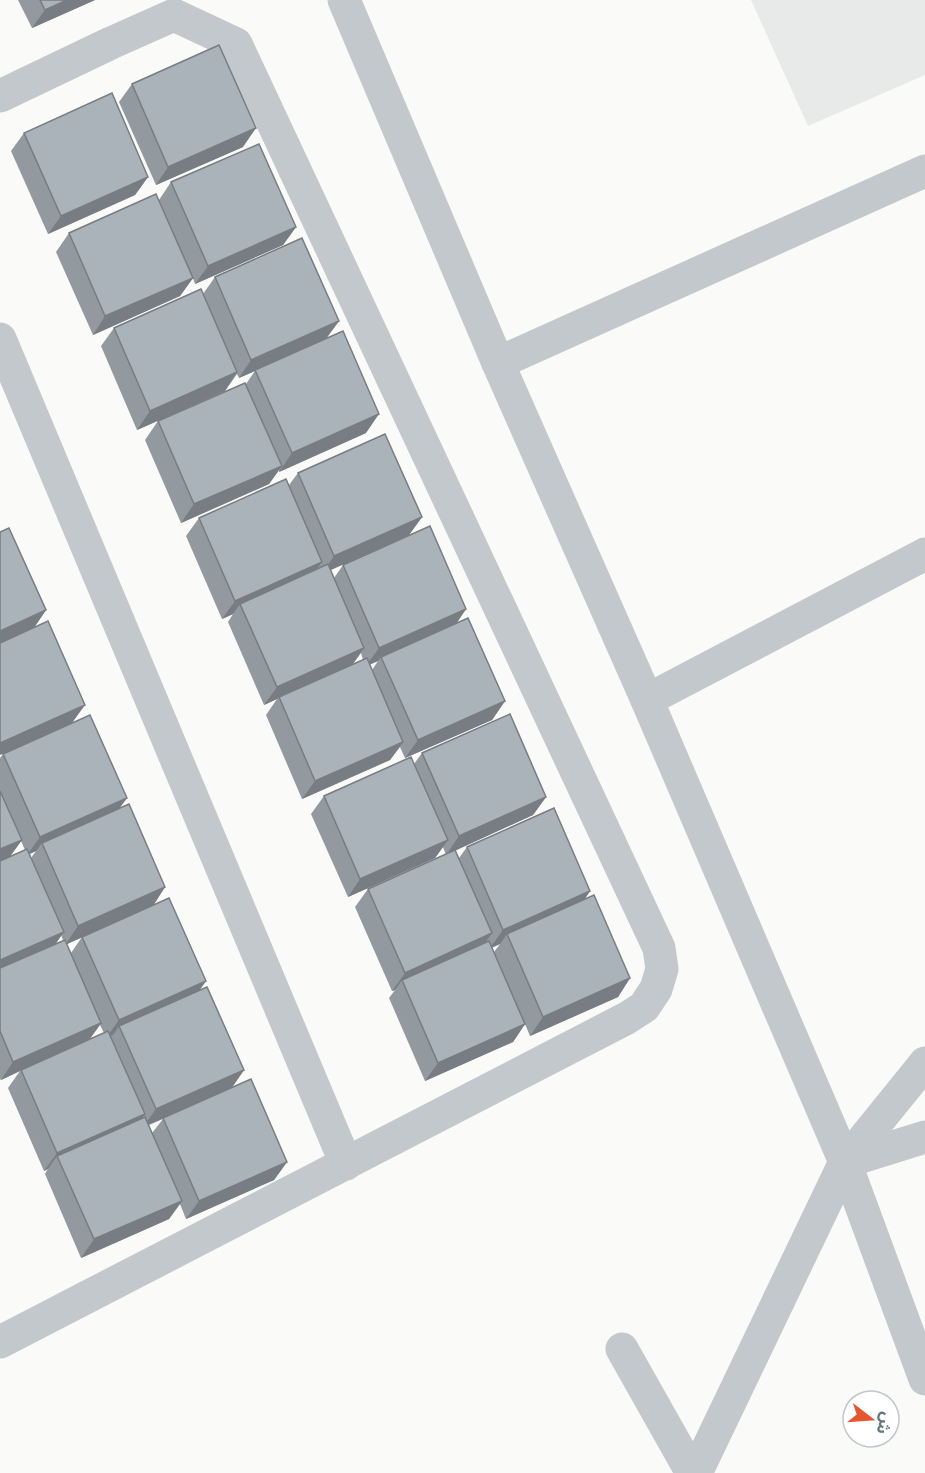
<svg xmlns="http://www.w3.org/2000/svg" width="925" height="1473" font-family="Helvetica,'Noto Sans Arabic',sans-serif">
<rect width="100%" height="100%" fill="#fafaf8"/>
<!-- built -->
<polygon fill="#e8e9e9" points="751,0 925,0 925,75 808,126"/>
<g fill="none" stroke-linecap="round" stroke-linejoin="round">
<!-- street -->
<g stroke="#c3c8cc" stroke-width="33">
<polyline points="344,0 498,363 647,700 845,1162 925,1379"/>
<polyline points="0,96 111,43 174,15 236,44 659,948 662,969 656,989 644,1007 627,1018 0,1342"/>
<polyline points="0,339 346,1164"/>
<polyline points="498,363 925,171"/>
<polyline points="647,700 925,554"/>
<polyline points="845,1162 925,1063"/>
<polyline points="622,1349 692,1473"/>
<polyline points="696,1473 845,1162 925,1137"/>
</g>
</g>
<!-- wall -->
<g fill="#929a9f" fill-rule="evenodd">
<polygon points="18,0 95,0 32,28"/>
<polygon points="132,84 243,147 156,185 119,102"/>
<polygon points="24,133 148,177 135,195 48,234 11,151"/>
<polygon points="171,182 296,227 283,245 195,284 193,278 180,296 93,335 56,252 69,233 159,200"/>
<polygon points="215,277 339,321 326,338 366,433 279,472 279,470 269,484 181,523 145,440 158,421 246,384 255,371 239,378 237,374 225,391 137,430 101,346 114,328 203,294"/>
<path d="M 298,473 L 422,517 L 409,535 L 330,570 L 334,578 L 343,565 L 466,609 L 456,624 L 505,701 L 492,720 L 405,758 L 400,747 L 390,760 L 302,799 L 266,715 L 277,699 L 264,705 L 228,622 L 233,614 L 222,619 L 186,536 L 199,518 L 289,485 ZM 361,653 L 363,660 L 353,664 ZM 378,661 L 372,670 L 369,665 Z"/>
<path d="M 0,532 L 46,610 L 34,628 L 72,723 L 127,798 L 119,808 L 165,887 L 153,905 L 206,981 L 199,991 L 244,1070 L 232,1087 L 287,1162 L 274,1180 L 186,1219 L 180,1204 L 169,1219 L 81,1258 L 45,1174 L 48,1169 L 44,1171 L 8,1088 L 20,1071 L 1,1080 L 0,1079 L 0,758 L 3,754 ZM 21,841 L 25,850 L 10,856 ZM 36,851 L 31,858 L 30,854 ZM 61,935 L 63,940 L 56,944 ZM 82,937 L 71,953 L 67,944 ZM 100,1025 L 104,1033 L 90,1039 ZM 163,1119 L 152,1133 L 149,1125 Z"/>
<path d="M 422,753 L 546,797 L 533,815 L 455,850 L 459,858 L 467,847 L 590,891 L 585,899 L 630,978 L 618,997 L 530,1036 L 525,1024 L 513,1042 L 425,1081 L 389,998 L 395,990 L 392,991 L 355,907 L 368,889 L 446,855 L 443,847 L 435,858 L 348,897 L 311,814 L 324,796 L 414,764 ZM 500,944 L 494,952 L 492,948 Z"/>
</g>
<!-- shaded-wall -->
<g fill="#777d82">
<polygon points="67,0 95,0 32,28 45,10"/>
<polygon points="256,128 243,147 156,185 168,167"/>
<polygon points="148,177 135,195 48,234 61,216"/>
<polygon points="296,227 283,245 195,284 208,266"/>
<polygon points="193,278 180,296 93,335 105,316"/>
<polygon points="339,321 326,339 239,378 251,360"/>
<polygon points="237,372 225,391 137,430 150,411"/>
<polygon points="379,414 366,433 279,472 292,453"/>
<polygon points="282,466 269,484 181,523 194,504"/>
<polygon points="422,517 409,535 322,574 334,556"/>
<polygon points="322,562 309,580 240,604 233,614 222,619 235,601"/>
<polygon points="466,609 454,627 381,657 378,661 366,666 379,648"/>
<polygon points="46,610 33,629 0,643 0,631"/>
<polygon points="364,648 351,666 279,697 277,699 264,705 277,687"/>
<polygon points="505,701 492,720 405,758 418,740"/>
<polygon points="85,705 72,723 0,755 0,743"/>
<polygon points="403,742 390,760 302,799 315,781"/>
<polygon points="546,797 533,815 446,855 459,836"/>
<polygon points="127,798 114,816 42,843 36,851 27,855 40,837"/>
<polygon points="22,840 9,858 0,862 0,849"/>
<polygon points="448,840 435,858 348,897 360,879"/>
<polygon points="165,887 153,906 65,945 78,926"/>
<polygon points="590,891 578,909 507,934 500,944 490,948 503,930"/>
<polygon points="64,932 51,950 0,973 0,960"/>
<polygon points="492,933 479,952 402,980 395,990 392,991 405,973"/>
<polygon points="630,978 618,997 530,1036 543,1017"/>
<polygon points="206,981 193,999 119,1026 113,1035 106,1038 119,1020"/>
<polygon points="101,1023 88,1041 21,1070 20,1071 1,1080 13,1062"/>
<polygon points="525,1024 513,1042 425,1081 438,1063"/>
<polygon points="244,1070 231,1089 143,1127 156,1109"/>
<polygon points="145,1114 132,1132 57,1156 48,1169 44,1171 57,1153"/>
<polygon points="287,1162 274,1180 186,1219 199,1201"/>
<polygon points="182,1201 169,1219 81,1258 94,1239"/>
</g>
<!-- building -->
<g fill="#aab3b9" stroke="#777d82" stroke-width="1.5">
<polygon points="40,0 67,0 45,10"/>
<polygon points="219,45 256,128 168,167 132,84"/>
<polygon points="112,93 148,177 61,216 24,133"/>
<polygon points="259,144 296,227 208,266 171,182"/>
<polygon points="156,194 193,278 105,316 69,233"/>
<polygon points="302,238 339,321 251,360 215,277"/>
<polygon points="201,289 237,372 150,411 114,328"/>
<polygon points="343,331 379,414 292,453 255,370"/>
<polygon points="245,383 282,466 194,504 158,421"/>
<polygon points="385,434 422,517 334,556 298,473"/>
<polygon points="286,479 322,562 235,601 199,518"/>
<polygon points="430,526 466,609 379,648 343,565"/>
<polygon points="9,528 46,610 0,631 0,532"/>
<polygon points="328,564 364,648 277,687 240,604"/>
<polygon points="468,618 505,701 418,740 381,657"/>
<polygon points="48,621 85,705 0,743 0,643"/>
<polygon points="367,658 403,742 315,781 279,697"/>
<polygon points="510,714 546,797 459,836 422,753"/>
<polygon points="90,715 127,798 40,837 3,754"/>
<polygon points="411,757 448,840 360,879 324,796"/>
<polygon points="0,791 22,840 0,849"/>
<polygon points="129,804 165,887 78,926 42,843"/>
<polygon points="554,808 590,891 503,930 467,847"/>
<polygon points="27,849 64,932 0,960 0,861"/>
<polygon points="455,850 492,933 405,973 368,889"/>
<polygon points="594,895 630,978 543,1017 507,934"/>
<polygon points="169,898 206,981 119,1020 82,937"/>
<polygon points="65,940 101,1023 13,1062 0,1031 0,968"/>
<polygon points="489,941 525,1024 438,1063 402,980"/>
<polygon points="207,987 244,1070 156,1109 119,1026"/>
<polygon points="108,1031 145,1114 57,1153 21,1070"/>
<polygon points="251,1079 287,1162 199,1201 163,1118"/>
<polygon points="145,1117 182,1201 94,1239 57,1156"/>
</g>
<!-- north arrow -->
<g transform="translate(871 1419) rotate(107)"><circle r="28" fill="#ffffff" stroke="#c1c8cd" stroke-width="1.5"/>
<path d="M0-4.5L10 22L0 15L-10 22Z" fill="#e4572e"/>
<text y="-9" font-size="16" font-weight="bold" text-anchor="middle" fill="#657683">ش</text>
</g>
</svg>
